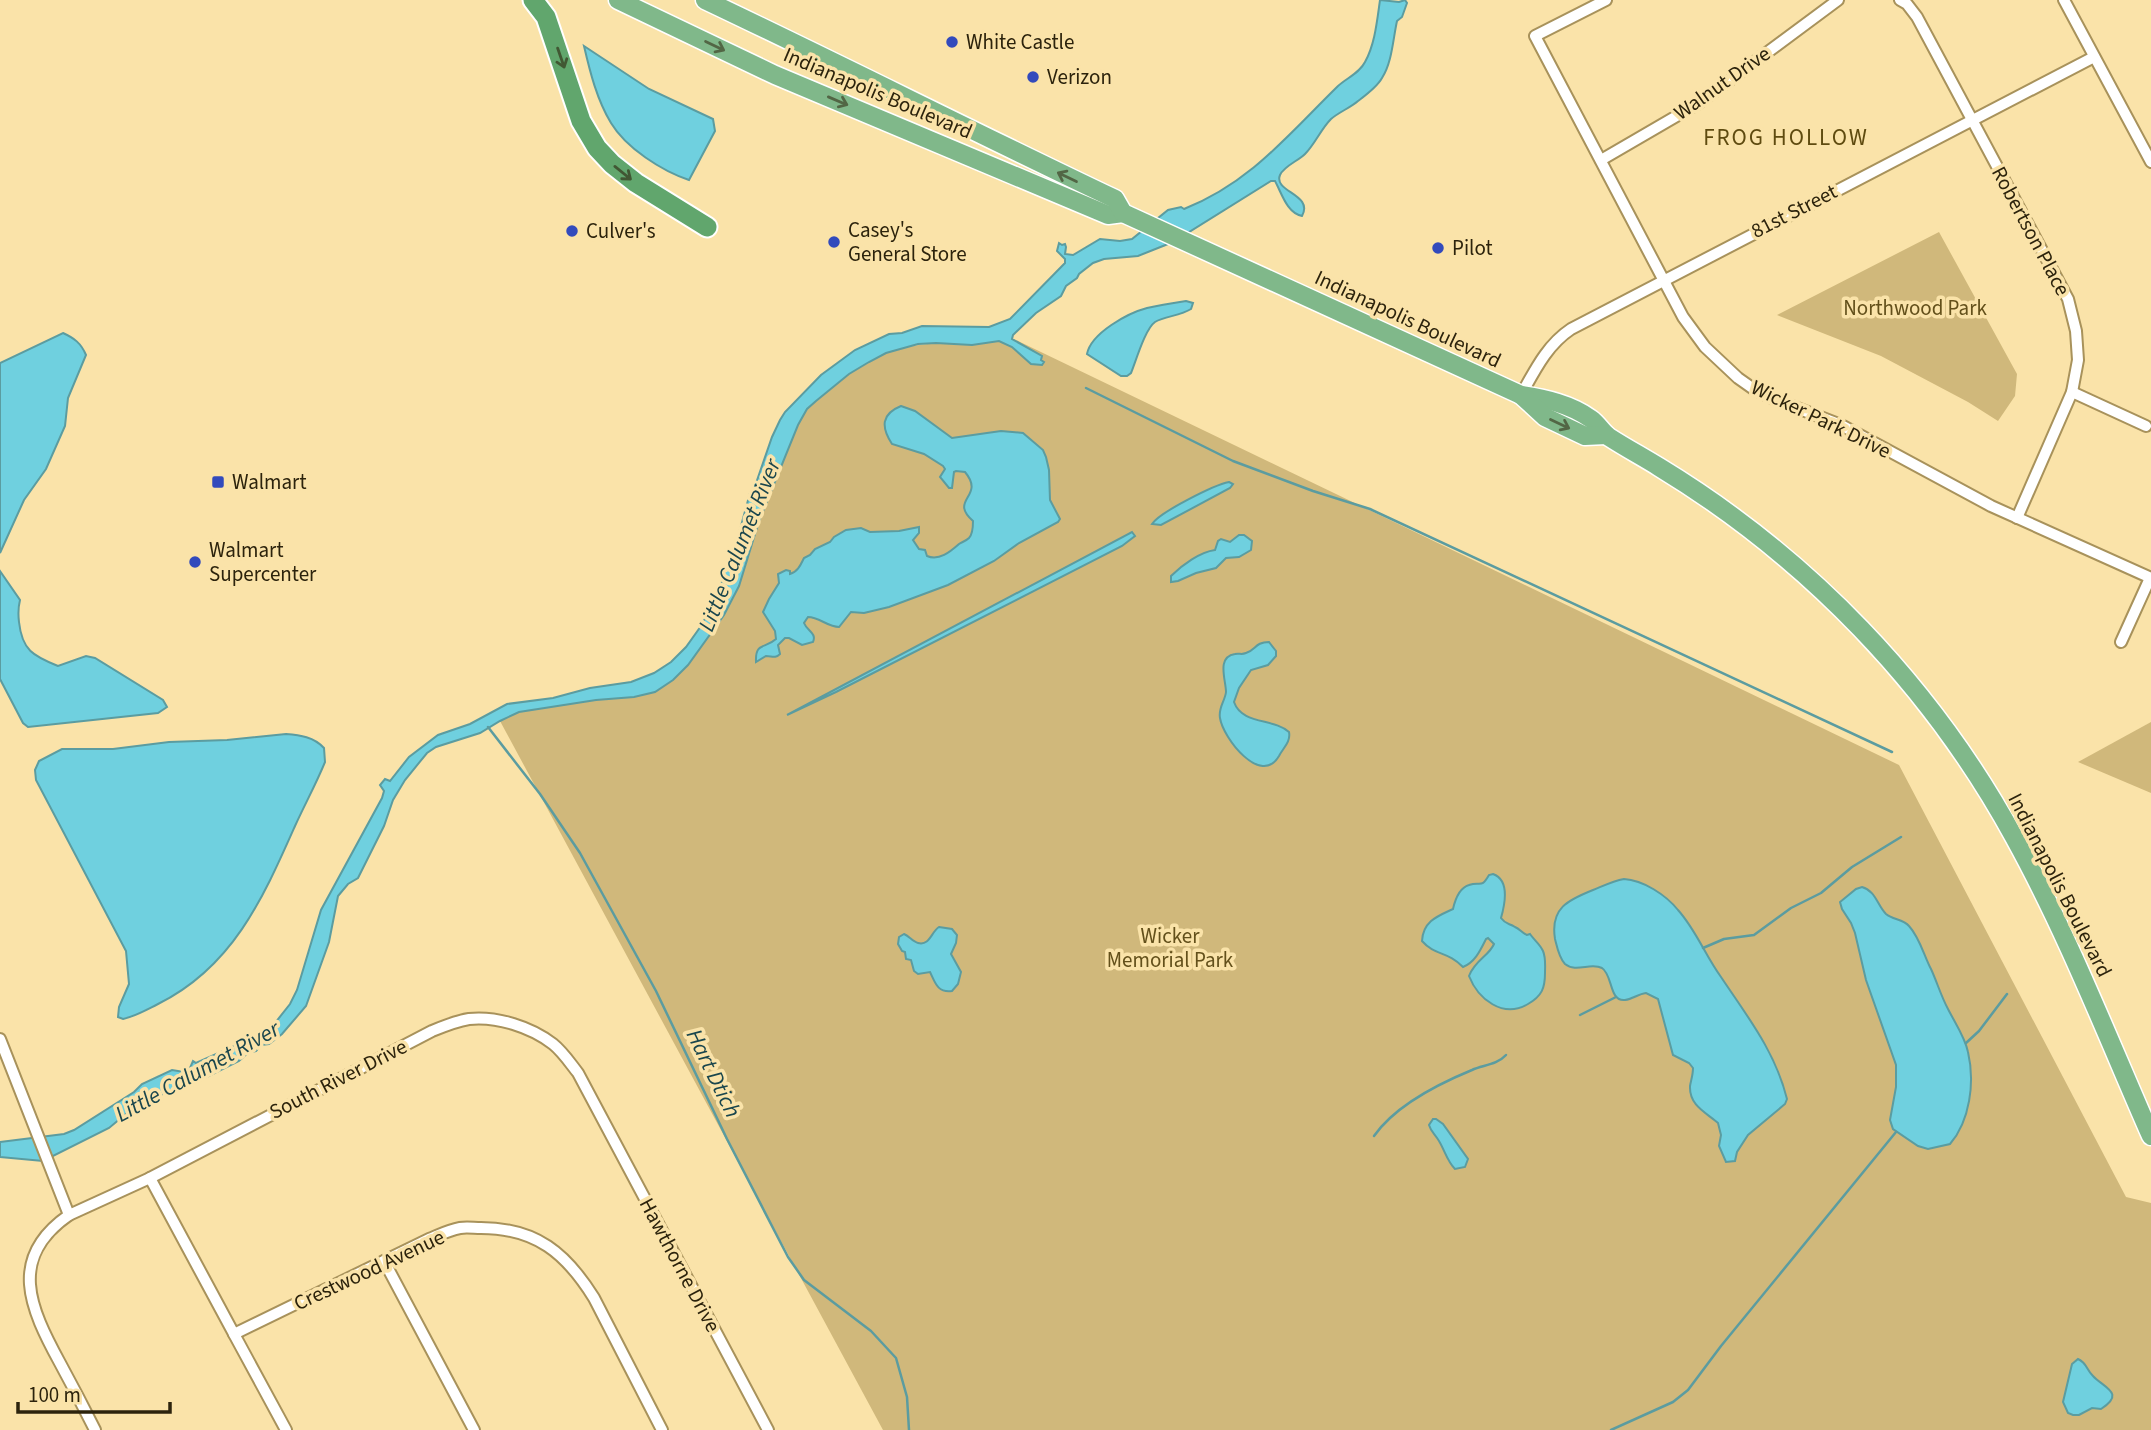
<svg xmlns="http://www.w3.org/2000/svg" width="2151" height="1430" font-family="'Source Sans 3',sans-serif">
<rect width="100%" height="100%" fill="#fae3a9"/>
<!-- green -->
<g fill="#d0b87b">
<polygon points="1939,232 2017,374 2015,396 1998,421 1968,402 1881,356 1777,315"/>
<polygon points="1012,338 1899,765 2126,1197 2151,1203 2151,1430 883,1430 500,721 519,712 596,700 634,697 655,692 688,665 724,615 739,586 759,521 798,425 807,409 849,374 886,353 902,347 936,343 972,345"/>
<polygon points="2151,722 2151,793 2078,762"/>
</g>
<!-- water -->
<g fill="#6fd0df" stroke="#5b9ca0" stroke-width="2">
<path d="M 1380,0 L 1399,2 L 1405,0 L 1407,3 L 1402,17 L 1397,21 C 1393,39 1392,63 1382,78 C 1377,87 1366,95 1358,101 C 1350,108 1339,112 1331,119 C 1321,129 1315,144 1305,154 C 1298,161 1284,166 1280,175 C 1273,192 1314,194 1302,216 C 1287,213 1282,194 1275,181 L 1271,181 L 1173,242 L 1138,256 L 1104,259 L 1093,263 L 1079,274 L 1077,278 L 1066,286 L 1061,296 L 1036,313 L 1013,335 L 1012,339 L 1042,356 L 1041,360 L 1044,362 L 1042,365 L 1031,364 L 1012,347 L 999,341 L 972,345 L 936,343 L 918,344 L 886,353 L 869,362 L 849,374 L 816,401 L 807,409 L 798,425 L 759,521 L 739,586 L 724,615 L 688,665 L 673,680 L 655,692 L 634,697 L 596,700 L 519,712 L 500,721 L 480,733 L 436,747 L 427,753 L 405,780 L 393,800 L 384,826 L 358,878 L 348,884 L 338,896 L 329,942 L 306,1006 L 282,1034 L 269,1044 L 261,1045 L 256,1051 L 248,1053 L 239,1061 L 205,1078 L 194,1074 L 188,1077 L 182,1089 L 152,1097 L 127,1113 L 109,1128 L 43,1161 L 0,1157 L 0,1142 L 64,1134 L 74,1130 L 134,1092 L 142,1084 L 172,1070 L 184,1072 L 190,1068 L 193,1061 L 196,1063 L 261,1034 L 275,1023 L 290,1004 L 297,990 L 321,910 L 382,798 L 384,791 L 380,785 L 385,779 L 390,781 L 409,757 L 438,735 L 470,724 L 507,704 L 553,698 L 590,688 L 631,682 L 654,673 L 671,662 L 686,647 L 701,626 L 721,589 L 723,573 L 735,548 L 750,493 L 754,489 L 772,437 L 780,420 L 785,412 L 821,375 L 855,350 L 889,334 L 902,333 L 922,326 L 989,327 L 1010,319 L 1065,263 L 1065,259 L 1057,251 L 1059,243 L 1062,245 L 1065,244 L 1066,247 L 1065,254 L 1073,255 L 1100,239 L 1120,241 L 1132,239 L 1168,210 L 1181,207 L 1184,209 C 1250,183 1288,135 1337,87 C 1346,78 1359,74 1365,62 C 1375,44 1377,21 1380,0 Z"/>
<path d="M 584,46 L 649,89 L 713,119 L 715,131 L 689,180 C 662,171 626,148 611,123 C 597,100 590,72 584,46 Z"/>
<path d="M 1186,301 L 1193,303 L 1191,309 C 1180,316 1165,316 1155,322 C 1145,329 1136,361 1131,373 L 1127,376 L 1121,376 L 1087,354 C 1091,333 1128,313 1147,308 C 1160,305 1173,303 1186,301 Z"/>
<path d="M 63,333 C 74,338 81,343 86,355 L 68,398 L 65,426 L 46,469 L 24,500 L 0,553 L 0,363 Z"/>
<path d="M 901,406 L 915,411 L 952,438 L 1001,431 L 1023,433 L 1043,450 L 1046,457 L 1049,470 L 1050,500 L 1060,519 L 1058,522 L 1019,543 L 994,561 L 948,585 L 889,607 L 864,613 L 851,612 L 839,627 C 828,627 819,617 808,617 L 804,623 C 807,631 817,633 813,642 L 802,645 L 789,638 L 785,638 L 778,645 L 780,654 C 775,659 772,656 766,656 L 756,662 C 755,642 765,649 776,639 L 775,631 L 763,612 L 769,599 L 779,583 L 778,574 L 786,570 L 790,571 L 790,574 C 798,572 801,564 804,558 L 810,555 L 815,549 L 830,542 L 834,537 L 846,530 L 861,528 L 870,532 L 899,531 L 919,527 L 919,533 L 913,540 L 919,549 L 925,550 L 927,556 C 939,561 950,552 959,544 C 962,542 966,541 969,538 C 973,534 973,527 973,521 C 948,499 986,497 965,472 L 956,471 L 954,472 L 952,488 L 949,488 L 940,477 L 945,469 L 943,466 L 924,454 L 892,444 C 881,427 881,414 901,406 Z"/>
<path d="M 1229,482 L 1233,484 L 1230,488 L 1161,525 L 1152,524 C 1160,512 1214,485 1229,482 Z"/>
<polygon points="1132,532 1135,536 1122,546 836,692 787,715"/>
<path d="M 1239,535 L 1244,535 L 1252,541 L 1251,550 L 1239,557 L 1226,558 L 1216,568 L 1196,573 L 1178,581 L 1171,582 L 1171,576 C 1182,565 1200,552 1215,550 L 1218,541 L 1221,539 L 1230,542 Z"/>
<path d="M 0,571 L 20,600 C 18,608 18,614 19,622 C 22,650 33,656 58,666 L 86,656 L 95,658 L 163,700 L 167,707 L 158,713 L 28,727 L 23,723 L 0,679 Z"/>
<path d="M 1269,642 L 1276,651 L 1276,656 L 1268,665 L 1251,670 L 1239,688 L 1234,702 C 1242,725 1274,718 1289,732 C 1291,742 1283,748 1279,756 C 1261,787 1223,738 1220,718 C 1218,708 1225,701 1226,692 C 1226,680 1216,657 1235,654 C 1240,653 1241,655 1246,653 C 1256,650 1255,642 1269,642 Z"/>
<path d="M 286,734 C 300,735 314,737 324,748 L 325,762 C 316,784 305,804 295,826 C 263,898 233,967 158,1004 C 146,1010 136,1016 123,1019 L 118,1017 L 119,1007 L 129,984 L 126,951 L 36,780 L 35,770 L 39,761 L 62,749 L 113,749 L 169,742 L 227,740 Z"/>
<path d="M 1493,874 C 1510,880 1505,904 1501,918 C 1506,925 1509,923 1515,927 C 1520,929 1522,933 1527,935 L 1530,934 C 1534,940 1540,944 1543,951 C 1546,958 1545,966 1545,973 C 1545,988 1542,996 1528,1004 C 1503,1019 1478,999 1469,976 C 1475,960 1489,956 1494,944 L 1488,938 L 1486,939 C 1480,951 1475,962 1463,967 C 1448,951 1435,956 1422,941 C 1423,921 1438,916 1453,909 C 1455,900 1459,888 1469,885 C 1481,881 1481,889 1489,875 Z"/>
<path d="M 1624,879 C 1643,880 1666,895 1678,910 C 1696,930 1705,955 1721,977 C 1747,1016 1775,1051 1787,1099 L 1785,1104 L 1748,1135 L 1737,1152 L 1735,1161 L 1726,1162 L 1719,1146 L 1721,1135 L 1718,1123 C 1707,1113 1689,1106 1690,1086 C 1691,1080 1693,1075 1693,1068 L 1689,1063 L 1673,1055 L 1658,999 L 1646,993 C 1638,994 1633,999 1625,1000 C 1609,1002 1613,975 1602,968 C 1591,962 1576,973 1565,964 C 1559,958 1557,947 1555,939 C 1550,908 1568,900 1593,890 C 1603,886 1613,881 1624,879 Z"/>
<path d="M 1862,887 C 1876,891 1877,905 1886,914 C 1893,920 1903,919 1909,926 C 1920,938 1924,956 1931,969 C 1937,982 1941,996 1948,1009 C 1955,1023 1965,1037 1968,1052 C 1975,1082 1970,1121 1950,1144 L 1928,1149 L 1918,1146 L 1893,1129 L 1890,1120 L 1896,1087 L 1896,1065 L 1866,980 L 1855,933 L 1851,923 L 1842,909 L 1840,902 L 1856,889 Z"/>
<path d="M 939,927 L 952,929 L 957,935 L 956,943 L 951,954 L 961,972 L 958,984 L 952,991 C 937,993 935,982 930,972 L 918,974 L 914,971 L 911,960 L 906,959 L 905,952 L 902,951 L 898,944 L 899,937 L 904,934 C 909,936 913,942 918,943 C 930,946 931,932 939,927 Z"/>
<path d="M 1433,1119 L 1436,1119 L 1443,1124 L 1468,1159 L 1465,1167 L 1455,1169 C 1447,1161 1445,1151 1439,1141 C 1435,1134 1431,1132 1429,1125 Z"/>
<path d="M 2078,1359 C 2087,1363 2086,1369 2093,1376 C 2104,1388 2126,1393 2101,1409 L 2092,1408 L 2079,1415 L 2073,1415 L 2068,1413 L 2063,1402 L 2072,1364 Z"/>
</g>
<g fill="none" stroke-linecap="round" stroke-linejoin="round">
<!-- stream -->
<g stroke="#5b9ca0" stroke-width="2.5">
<polyline points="1086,388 1233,461 1313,491 1370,509 1892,752"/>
<polyline points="488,727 540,794 580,853 656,991 727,1139 788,1257 804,1280 871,1331 896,1358 907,1397 909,1430"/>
<polyline points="1703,948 1724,939 1754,935 1791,908 1821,893 1852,867 1901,837"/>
<polyline points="1580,1015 1616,997"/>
<polyline points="1966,1043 1979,1031 2007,994"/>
<path d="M 1374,1136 C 1395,1106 1438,1084 1472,1070 C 1483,1065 1497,1065 1506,1055"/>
<polyline points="1611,1430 1673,1402 1688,1390 1721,1346 1896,1132"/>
</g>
<!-- minor casing -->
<g stroke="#a8925b" stroke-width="14">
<g id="minor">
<polyline points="1606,0 1535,36 1683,317 1705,347 1738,378 1755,390 1774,399 1841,425 1991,506 2151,578"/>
<polyline points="1900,0 1907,4 1917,17 2068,299 2076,331 2078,360 2072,392 2017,518"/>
<polyline points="2064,0 2151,162"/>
<polyline points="1601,160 1699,103 1838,0"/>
<polyline points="2072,392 2146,426"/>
<path d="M 1521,395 C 1535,370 1547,345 1571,329 L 2094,57"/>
<polyline points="2121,642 2150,578"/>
<path d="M 0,1039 L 69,1215 C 7,1258 30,1308 60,1363 C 72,1385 84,1408 95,1430"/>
<path d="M 150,1178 L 234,1334 L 429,1239 C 439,1235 449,1230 460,1228 C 466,1227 474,1228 481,1228 C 536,1228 566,1253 594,1298 L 662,1430"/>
<path d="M 69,1215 L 150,1178 L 432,1031 C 444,1026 456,1021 469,1019 C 497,1016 531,1027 553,1044 C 563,1052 570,1063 578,1073 L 768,1430"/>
<polyline points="384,1261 474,1430"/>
<polyline points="234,1334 286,1430"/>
</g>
</g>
<!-- trunk casing -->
<g stroke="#fff" stroke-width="21">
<g id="trunk">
<polyline points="618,0 775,75 1108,215 1123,213"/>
<path d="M 705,0 C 842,65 978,134 1115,199 L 1123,213 L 1521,395 C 1546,399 1570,404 1591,419 C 1598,424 1602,432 1609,437 C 1626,448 1643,457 1659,467 C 1807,557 1931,685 2014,837 C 2067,933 2107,1036 2151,1136"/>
<polyline points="1521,395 1545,417 1585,436 1606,435"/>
</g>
</g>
<!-- motorway casing -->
<g stroke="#fff" stroke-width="23">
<polyline id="motorway" points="533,0 546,17 581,121 597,148 612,164 636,183 707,227"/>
</g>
<!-- minor -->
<use href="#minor" stroke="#fff" stroke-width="10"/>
<!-- trunk -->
<use href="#trunk" stroke="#80b88a" stroke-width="18"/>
<!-- motorway -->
<use href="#motorway" stroke="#61a66d" stroke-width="19"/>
</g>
<!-- one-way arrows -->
<defs><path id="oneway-shaft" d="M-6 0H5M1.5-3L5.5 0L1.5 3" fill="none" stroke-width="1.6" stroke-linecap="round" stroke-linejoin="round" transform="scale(1.75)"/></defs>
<g stroke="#526645">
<use href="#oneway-shaft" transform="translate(715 46) rotate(26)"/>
<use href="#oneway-shaft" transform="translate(838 101) rotate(23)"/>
<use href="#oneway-shaft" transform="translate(1067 177) rotate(-154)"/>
<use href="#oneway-shaft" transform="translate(1560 424) rotate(25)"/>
</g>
<g stroke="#415733">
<use href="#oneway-shaft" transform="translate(561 58) rotate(71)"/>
<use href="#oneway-shaft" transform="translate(623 173) rotate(39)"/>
</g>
<!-- markers -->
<g fill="#324abc" stroke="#fae3a9" stroke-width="2.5">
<circle cx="952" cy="42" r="7"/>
<circle cx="1033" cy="77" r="7"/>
<circle cx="572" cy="231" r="7"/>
<circle cx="834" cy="242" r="7"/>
<circle cx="1438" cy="248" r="7"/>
<rect x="211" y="475" width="14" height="14" rx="3.5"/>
<circle cx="195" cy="562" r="7"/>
</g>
<g text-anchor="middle" stroke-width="7" stroke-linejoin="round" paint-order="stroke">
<!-- poi labels -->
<g font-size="21" fill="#2c230c" stroke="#fae3a9" text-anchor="start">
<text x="966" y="49">White Castle</text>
<text x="1047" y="84">Verizon</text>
<text x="848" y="237">Casey's<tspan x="848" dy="24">General Store</tspan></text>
<text x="586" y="238">Culver's</text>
<text x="1452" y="255">Pilot</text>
<text x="232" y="489">Walmart</text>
<text x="209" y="557">Walmart<tspan x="209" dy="24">Supercenter</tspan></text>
</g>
<!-- street labels -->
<g font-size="21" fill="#2c230c" stroke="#fae3a9">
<text transform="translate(1722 83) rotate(-35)" y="7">Walnut Drive</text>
<text transform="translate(878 93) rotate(23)" y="7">Indianapolis Boulevard</text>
<text transform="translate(1794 211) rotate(-27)" y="7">81st Street</text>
<text transform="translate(2031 231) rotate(62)" y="7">Robertson Place</text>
<text transform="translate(1408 319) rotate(25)" y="7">Indianapolis Boulevard</text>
<text transform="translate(1821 419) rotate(26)" y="7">Wicker Park Drive</text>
<text transform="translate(2060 885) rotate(63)" y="7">Indianapolis Boulevard</text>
<text transform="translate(338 1079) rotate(-27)" y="7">South River Drive</text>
<text transform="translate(680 1265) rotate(62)" y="7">Hawthorne Drive</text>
<text transform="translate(369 1270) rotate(-25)" y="7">Crestwood Avenue</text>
</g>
<!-- park labels -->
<g font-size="21" fill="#63501b" stroke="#fae3a9">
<text x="1915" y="315">Northwood Park</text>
<text x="1170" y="943">Wicker<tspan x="1170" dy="24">Memorial Park</tspan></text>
</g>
<!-- neighbourhood labels -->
<g font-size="23" letter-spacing="2" fill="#5f4b10" stroke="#fae3a9">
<text x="1786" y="145">FROG HOLLOW</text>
</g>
<!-- water labels -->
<g font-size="23" font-style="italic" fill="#1a464d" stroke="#fae3a9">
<text transform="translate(739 545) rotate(-68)" y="8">Little Calumet River</text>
<text transform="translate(197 1071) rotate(-29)" y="8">Little Calumet River</text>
<text transform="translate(714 1073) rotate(64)" y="8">Hart Dtich</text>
</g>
</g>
<!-- scale -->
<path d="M18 1402v10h152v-10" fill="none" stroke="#2c230c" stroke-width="3.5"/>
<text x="28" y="1402" font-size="21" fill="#2c230c" stroke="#fae3a9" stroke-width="5" paint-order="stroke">100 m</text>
</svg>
